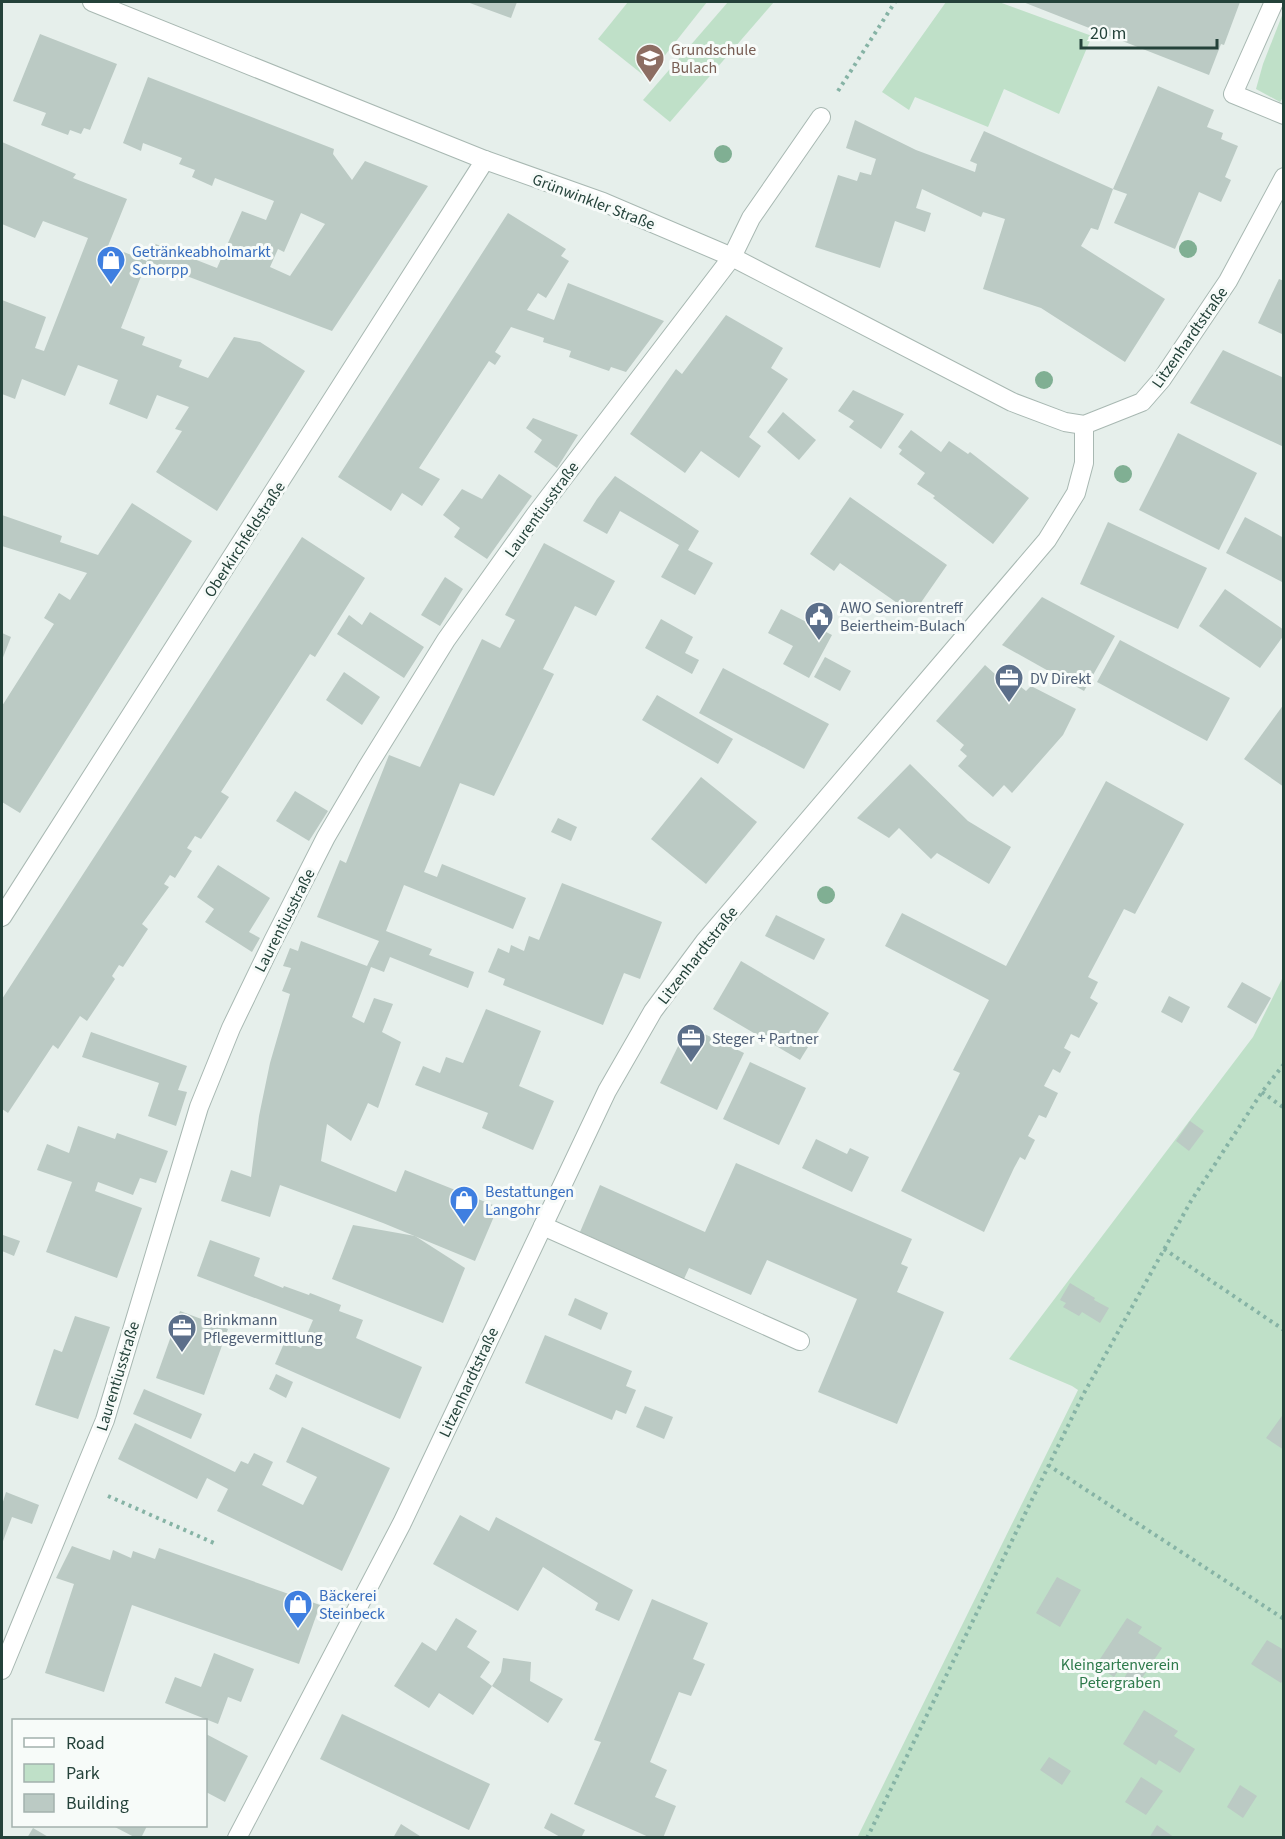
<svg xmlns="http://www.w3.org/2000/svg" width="1285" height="1839" font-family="'Source Sans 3',sans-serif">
<rect width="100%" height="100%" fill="#e6efeb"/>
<!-- green -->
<g fill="#bfe0c8">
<polygon points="628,2 707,2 647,78 598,39"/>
<polygon points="728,2 774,2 670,122 643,100"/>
<polygon points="946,2 999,2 1092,36 1059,114 1004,89 988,127 915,97 909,110 882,92"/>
<polygon points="1283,13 1284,96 1280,102 1256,89 1263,64"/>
<polygon points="1283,977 1283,1837 857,1838 1078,1390 1072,1386 1009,1359 1253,1037"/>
</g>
<!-- building -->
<g fill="#bbcac4" fill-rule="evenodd">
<polygon points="467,2 517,2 511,18"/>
<polygon points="1023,2 1240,2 1224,45 1221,44 1209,75"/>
<polygon points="40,34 117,64 90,130 84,128 81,134 70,130 68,135 41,125 46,113 13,101"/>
<path d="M 148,77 L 334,149 L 333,154 L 352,180 L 365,161 L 428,186 L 332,331 L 147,261 L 153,243 L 217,268 L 242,211 L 266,220 L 274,201 L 215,178 L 212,186 L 192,177 L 195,170 L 179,164 L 182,158 L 143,143 L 141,151 L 123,143 ZM 301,213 L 325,224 L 290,276 L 270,267 L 278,249 L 284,252 Z"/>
<polygon points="1158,86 1214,110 1207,127 1223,133 1221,139 1238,146 1225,177 1231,180 1221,202 1199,192 1175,249 1114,223 1127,194 1113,189"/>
<polygon points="855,120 916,150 975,172 977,164 970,161 984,131 1113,189 1098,230 1091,228 1081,246 1165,299 1125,362 1041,308 983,289 1005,219 983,212 981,217 922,189 916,208 931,213 925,232 895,221 880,268 815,247 838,175 857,181 860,172 871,175 876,159 846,148"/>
<polygon points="2,142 76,174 73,178 127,199 108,246 147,261 121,328 145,337 142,345 182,360 179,367 208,378 234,337 260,342 305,371 217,511 156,472 182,431 175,429 189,407 157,395 147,419 109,404 118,380 78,365 65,396 22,379 15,399 2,394 2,300 46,317 35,348 44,351 88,238 43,221 35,238 2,224"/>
<polygon points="508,213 566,249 561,256 569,261 546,298 538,293 527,310 554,320 568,283 664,321 626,372 611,367 609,371 569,357 571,351 543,342 544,338 511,327 495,352 501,356 495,365 489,361 419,468 440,479 422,506 402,493 391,511 338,477"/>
<polygon points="1279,279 1284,281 1284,335 1258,323"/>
<polygon points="726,315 783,348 771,368 788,379 749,437 761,446 739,478 701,451 685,473 630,434 676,369 682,374"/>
<polygon points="1223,350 1284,378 1284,447 1190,403"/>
<polygon points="853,390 904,414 881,449 849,427 854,421 838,411"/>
<polygon points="783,412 816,440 799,460 767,432"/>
<polygon points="533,418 578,435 557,468 534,452 542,440 526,428"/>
<polygon points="911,430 941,452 949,441 968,454 970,452 1029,498 993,544 933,498 935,496 917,484 925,473 899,454 902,450 898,447"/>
<polygon points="1178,433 1257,473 1219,550 1139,510"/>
<polygon points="499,474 532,496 487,559 454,537 460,528 443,515 462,489 482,499"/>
<polygon points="615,476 699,531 688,550 713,563 695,595 661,577 679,545 620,511 607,534 583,521 597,499"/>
<polygon points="850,497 947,565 913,614 840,563 834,571 810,554"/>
<polygon points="132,503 192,541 20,813 2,802 2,706 54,624 44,618 59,593 70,600 87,573 2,546 2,515 62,536 60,542 98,555"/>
<polygon points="1245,517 1284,538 1284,583 1226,553"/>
<polygon points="1108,522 1207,568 1178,629 1080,584"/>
<polygon points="302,537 365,578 315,657 310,654 221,792 229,797 201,839 195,836 187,848 192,851 175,878 170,875 164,884 169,887 142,924 148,929 123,967 119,965 112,976 115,979 87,1021 80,1016 58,1049 53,1045 8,1113 2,1109 2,999"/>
<polygon points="544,543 615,581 596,616 575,606 543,669 554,674 494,796 460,783 424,872 437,877 442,864 526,898 513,929 404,885 386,931 432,949 429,955 474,972 468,988 390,957 384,972 371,967 352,1017 364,1023 374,998 393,1004 382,1032 401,1042 378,1108 368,1103 351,1141 327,1124 321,1161 396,1192 405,1170 498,1207 475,1261 383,1223 280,1185 270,1217 221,1201 231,1170 251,1177 259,1116 270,1063 290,994 282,991 291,968 283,966 290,948 298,951 301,941 367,966 379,941 317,917 340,860 346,863 389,755 420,767 482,639 500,648 515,620 505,615"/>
<polygon points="445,577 463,589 440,626 421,615"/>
<polygon points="1225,589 1284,630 1284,635 1260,668 1199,626"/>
<polygon points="1042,597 1115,636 1084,691 1002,645"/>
<polygon points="781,609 832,635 809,678 783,664 793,646 768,633"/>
<polygon points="370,612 424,647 404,678 337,634 349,615 362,625"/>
<polygon points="661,619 693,637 685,653 699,660 692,674 645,648"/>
<polygon points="2,633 11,637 2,660"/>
<polygon points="1120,640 1230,698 1207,741 1097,682"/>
<polygon points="825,657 851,671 840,691 814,677"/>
<polygon points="985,665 1016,693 1021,687 1026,691 1031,686 1076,709 1063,735 1012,793 1004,785 993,797 958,766 967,756 960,750 964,745 936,721"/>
<polygon points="723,668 829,724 804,769 699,713"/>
<polygon points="344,672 380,697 362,725 326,700"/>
<polygon points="657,695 733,739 718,764 642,720"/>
<polygon points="1284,704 1284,787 1244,759"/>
<polygon points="910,764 968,821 1011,847 989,884 937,853 931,859 899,828 889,838 857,818"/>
<polygon points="701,777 757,822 706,884 651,839"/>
<polygon points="1106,781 1184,824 1135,914 1124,909 1088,977 1098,982 1090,998 1098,1003 1079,1038 1071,1034 1064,1048 1071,1052 1060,1073 1053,1069 1044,1086 1058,1093 1046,1118 1039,1115 1028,1136 1035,1140 1025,1160 1020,1157 1014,1168 984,1232 901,1191 960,1073 953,1070 989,1000 885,946 902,913 1006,966"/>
<polygon points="295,791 328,811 309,841 276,821"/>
<polygon points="558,818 577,827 571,841 551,832"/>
<polygon points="218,865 270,898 249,932 260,938 252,952 205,922 214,909 197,897"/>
<polygon points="562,883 662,922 640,979 624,973 603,1025 503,985 505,979 488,972 498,948 509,953 511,945 524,951 529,936 539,940"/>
<polygon points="776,915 825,939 814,960 765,936"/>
<polygon points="741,961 829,1013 800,1060 713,1009"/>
<polygon points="1242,982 1271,998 1256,1024 1227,1007"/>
<polygon points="1169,996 1190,1007 1182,1023 1161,1012"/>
<polygon points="486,1009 541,1031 519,1086 554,1101 533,1150 482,1128 488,1113 415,1085 423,1066 440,1073 446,1057 463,1063"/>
<polygon points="688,1026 744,1053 717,1110 660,1083"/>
<polygon points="91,1032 187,1066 178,1090 187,1092 176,1126 148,1116 159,1083 82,1057"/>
<polygon points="750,1062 806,1088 779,1145 723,1119"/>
<polygon points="1190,1121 1204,1131 1189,1151 1176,1141"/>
<polygon points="78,1126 115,1139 117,1133 168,1151 156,1183 140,1178 133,1195 98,1182 95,1191 142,1208 117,1278 46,1252 72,1182 37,1170 47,1144 69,1153"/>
<polygon points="816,1139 847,1154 850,1148 869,1157 852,1192 802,1168"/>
<polygon points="736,1163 912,1239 901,1264 908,1267 897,1292 944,1312 897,1424 818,1392 857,1299 767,1260 751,1295 689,1268 684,1279 580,1232 600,1185 705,1232"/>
<polygon points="353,1225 415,1236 465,1268 443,1323 332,1279"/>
<polygon points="3,1235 20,1241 14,1256 2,1251"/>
<polygon points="210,1240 260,1258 254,1276 283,1288 284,1286 309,1295 310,1293 341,1305 339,1311 363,1320 356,1338 422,1367 400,1419 275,1364 285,1341 301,1348 313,1320 197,1276"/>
<polygon points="1070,1283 1095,1298 1094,1300 1109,1308 1100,1323 1082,1312 1079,1316 1063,1307 1066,1303 1060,1300"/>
<polygon points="575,1298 608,1313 601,1330 568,1315"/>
<polygon points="180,1311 228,1329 204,1395 156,1378"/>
<polygon points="75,1316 110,1327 78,1419 35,1405 54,1349 62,1352"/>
<polygon points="545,1335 632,1371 626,1386 636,1390 626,1414 616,1410 612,1420 525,1383"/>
<polygon points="276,1374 293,1382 286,1398 269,1389"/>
<polygon points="144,1389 202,1414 191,1439 133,1414"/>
<polygon points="645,1406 673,1417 664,1439 636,1427"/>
<polygon points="1284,1413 1284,1450 1266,1438"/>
<polygon points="135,1423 235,1472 241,1461 248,1464 254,1453 273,1462 262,1485 303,1505 317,1477 286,1462 302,1427 390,1468 342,1571 217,1511 228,1489 207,1478 197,1499 118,1459"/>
<polygon points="6,1492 39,1505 32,1524 12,1517 2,1544 2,1505"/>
<polygon points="460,1515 489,1531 496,1517 633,1590 619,1621 595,1610 598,1603 543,1567 518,1611 433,1564"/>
<polygon points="72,1546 110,1560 113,1550 131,1558 133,1551 155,1559 159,1548 320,1605 299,1664 132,1605 104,1692 45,1673 74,1584 56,1578"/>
<polygon points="1057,1577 1081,1590 1060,1627 1036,1613"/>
<polygon points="652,1599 708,1623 693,1659 705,1664 691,1696 679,1692 650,1762 667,1770 655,1797 676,1806 663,1838 651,1838 574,1804 601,1742 594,1740"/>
<polygon points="456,1618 477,1631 467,1647 490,1662 480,1677 492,1686 473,1715 439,1693 429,1708 394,1686 422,1642 436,1651"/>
<polygon points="1127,1618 1142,1627 1138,1633 1162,1648 1136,1687 1124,1678 1129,1670 1122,1665 1114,1677 1096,1665"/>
<polygon points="1267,1640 1284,1650 1284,1679 1281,1683 1251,1664"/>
<polygon points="214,1653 254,1669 241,1702 228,1697 218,1724 165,1703 175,1677 201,1687"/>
<polygon points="503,1658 531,1662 530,1681 563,1699 548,1723 492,1686 501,1672"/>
<polygon points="1144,1710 1178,1731 1174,1736 1195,1749 1180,1773 1159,1760 1156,1765 1123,1744"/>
<polygon points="342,1714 490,1784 469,1830 320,1759"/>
<polygon points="206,1734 248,1756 225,1802 206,1792"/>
<polygon points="1049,1757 1071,1771 1062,1785 1040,1770"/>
<polygon points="1141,1777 1163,1791 1146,1815 1125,1802"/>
<polygon points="1240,1785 1257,1796 1243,1818 1227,1807"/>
<polygon points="551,1813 585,1830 581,1838 562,1838 544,1828"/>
<polygon points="401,1824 423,1838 393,1838"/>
<polygon points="1157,1825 1175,1838 1149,1838"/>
<polygon points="113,1826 147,1826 141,1838 136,1838"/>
<polygon points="33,1828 50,1838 27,1838"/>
</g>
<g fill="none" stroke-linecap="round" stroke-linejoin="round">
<!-- minor casing -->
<g stroke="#a8b8b2" stroke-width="20">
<g id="minor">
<polyline points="92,2 485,160 603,202 732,257 1012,402 1065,422 1084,425 1142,402 1162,379 1228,281 1284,177"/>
<polyline points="1274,2 1233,94 1284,115"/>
<polyline points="2,917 485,160"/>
<polyline points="543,1226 800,1341"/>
<polyline points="2,1670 105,1420 199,1107 231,1028 273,941 326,837 366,769 446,640 535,515 732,257 751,218 821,117"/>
<polyline points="237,1838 402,1523 607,1091 653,1011 705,941 1047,540 1076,493 1084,463 1084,425"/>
</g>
</g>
<!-- path -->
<g stroke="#86b3a5" stroke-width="4" stroke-dasharray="3 4.5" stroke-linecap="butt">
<polyline points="838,91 895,2"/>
<polyline points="1262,1092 1284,1108"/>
<polyline points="1164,1249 1284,1330"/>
<polyline points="1048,1465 1284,1619"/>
<polyline points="108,1496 214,1543"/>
<polyline points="867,1838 1083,1395 1191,1201 1262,1092 1284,1064"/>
</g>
<!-- minor -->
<use href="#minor" stroke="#fff" stroke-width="18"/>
</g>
<!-- trees -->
<g fill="#80af93">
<circle cx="723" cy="154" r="9"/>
<circle cx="1188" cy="249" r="9"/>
<circle cx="1044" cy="380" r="9"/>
<circle cx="1123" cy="474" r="9"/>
<circle cx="826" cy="895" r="9"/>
</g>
<!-- icons -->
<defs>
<g id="school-pin" transform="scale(1.5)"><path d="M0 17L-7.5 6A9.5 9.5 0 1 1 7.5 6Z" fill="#8d6e63" stroke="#f7fbf9"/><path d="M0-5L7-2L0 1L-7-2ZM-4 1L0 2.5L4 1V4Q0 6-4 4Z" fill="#fff"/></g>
<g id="shop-pin" transform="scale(1.5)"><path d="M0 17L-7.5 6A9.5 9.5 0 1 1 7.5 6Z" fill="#3f7fe0" stroke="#f7fbf9"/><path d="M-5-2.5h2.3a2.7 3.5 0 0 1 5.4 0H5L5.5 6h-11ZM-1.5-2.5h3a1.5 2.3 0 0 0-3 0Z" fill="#fff"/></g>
<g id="civic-pin" transform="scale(1.5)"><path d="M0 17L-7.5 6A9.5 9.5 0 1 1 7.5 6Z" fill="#5c6f8a" stroke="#f7fbf9"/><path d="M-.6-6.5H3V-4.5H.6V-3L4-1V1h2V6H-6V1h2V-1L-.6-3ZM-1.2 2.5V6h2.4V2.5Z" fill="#fff"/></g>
<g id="office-pin" transform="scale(1.5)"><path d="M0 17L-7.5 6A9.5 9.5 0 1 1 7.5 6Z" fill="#5c6f8a" stroke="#f7fbf9"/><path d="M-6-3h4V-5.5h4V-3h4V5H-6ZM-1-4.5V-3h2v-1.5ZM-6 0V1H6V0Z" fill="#fff"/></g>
</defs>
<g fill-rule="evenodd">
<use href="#school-pin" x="650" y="58"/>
<use href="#shop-pin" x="111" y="260"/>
<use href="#civic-pin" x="819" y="616"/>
<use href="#office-pin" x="1009" y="678"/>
<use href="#office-pin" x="691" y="1038"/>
<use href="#shop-pin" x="464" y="1200"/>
<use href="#office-pin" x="182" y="1328"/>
<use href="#shop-pin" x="298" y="1604"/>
</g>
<g text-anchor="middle" stroke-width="6" stroke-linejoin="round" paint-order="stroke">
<!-- education labels -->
<g font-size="16" fill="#785e54" stroke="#f7fbf9" text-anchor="start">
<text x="671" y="55">Grundschule<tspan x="671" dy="18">Bulach</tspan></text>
</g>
<!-- street labels -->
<g font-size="16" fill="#24423a" stroke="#f7fbf9">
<text transform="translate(594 201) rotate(21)" y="6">Grünwinkler Straße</text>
<text transform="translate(1189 337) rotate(-55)" y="6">Litzenhardtstraße</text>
<text transform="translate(541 509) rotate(-54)" y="6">Laurentiusstraße</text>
<text transform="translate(244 539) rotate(-57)" y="6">Oberkirchfeldstraße</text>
<text transform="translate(284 920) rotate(-63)" y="6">Laurentiusstraße</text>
<text transform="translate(697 955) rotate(-52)" y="6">Litzenhardtstraße</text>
<text transform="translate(117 1376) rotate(-73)" y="6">Laurentiusstraße</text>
<text transform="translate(468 1382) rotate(-65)" y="6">Litzenhardtstraße</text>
</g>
<!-- shop labels -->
<g font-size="16" fill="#366cbe" stroke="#f7fbf9" text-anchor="start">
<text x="132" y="257">Getränkeabholmarkt<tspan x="132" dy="18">Schorpp</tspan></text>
<text x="485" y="1197">Bestattungen<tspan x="485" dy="18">Langohr</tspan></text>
<text x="319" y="1601">Bäckerei<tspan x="319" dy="18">Steinbeck</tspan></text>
</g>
<!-- service labels -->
<g font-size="16" fill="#4e5e75" stroke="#f7fbf9" text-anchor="start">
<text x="840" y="613">AWO Seniorentreff<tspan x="840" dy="18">Beiertheim-Bulach</tspan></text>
<text x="1030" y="684">DV Direkt</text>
<text x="712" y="1044">Steger + Partner</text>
<text x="203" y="1325">Brinkmann<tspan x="203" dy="18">Pflegevermittlung</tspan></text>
</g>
<!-- park labels -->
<g font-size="16" fill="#2d7a4b" stroke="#f7fbf9">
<text x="1120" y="1670">Kleingartenverein<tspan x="1120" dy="18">Petergraben</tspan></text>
</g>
</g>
<!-- border -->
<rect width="1285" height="1839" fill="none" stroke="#24423a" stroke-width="6"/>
<!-- legend -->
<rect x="12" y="1719" width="195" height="108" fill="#f7fbf9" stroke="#a3b1ad" stroke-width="1.5"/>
<rect x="24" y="1738" width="30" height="9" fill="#ffffff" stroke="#a3b1ad" stroke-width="1.5"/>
<text x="66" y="1749" font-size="18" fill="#24423a">Road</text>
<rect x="24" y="1764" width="30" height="18" fill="#bfe0c8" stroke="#a3b1ad" stroke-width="1.5"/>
<text x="66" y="1779" font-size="18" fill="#24423a">Park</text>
<rect x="24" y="1794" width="30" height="18" fill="#bbcac4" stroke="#a3b1ad" stroke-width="1.5"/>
<text x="66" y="1809" font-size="18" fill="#24423a">Building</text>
<!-- scale -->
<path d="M1081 39v9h136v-9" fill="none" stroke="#24423a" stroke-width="3"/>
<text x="1090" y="39" font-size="18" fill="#24423a" stroke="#f7fbf9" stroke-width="4.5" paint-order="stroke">20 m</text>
</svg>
